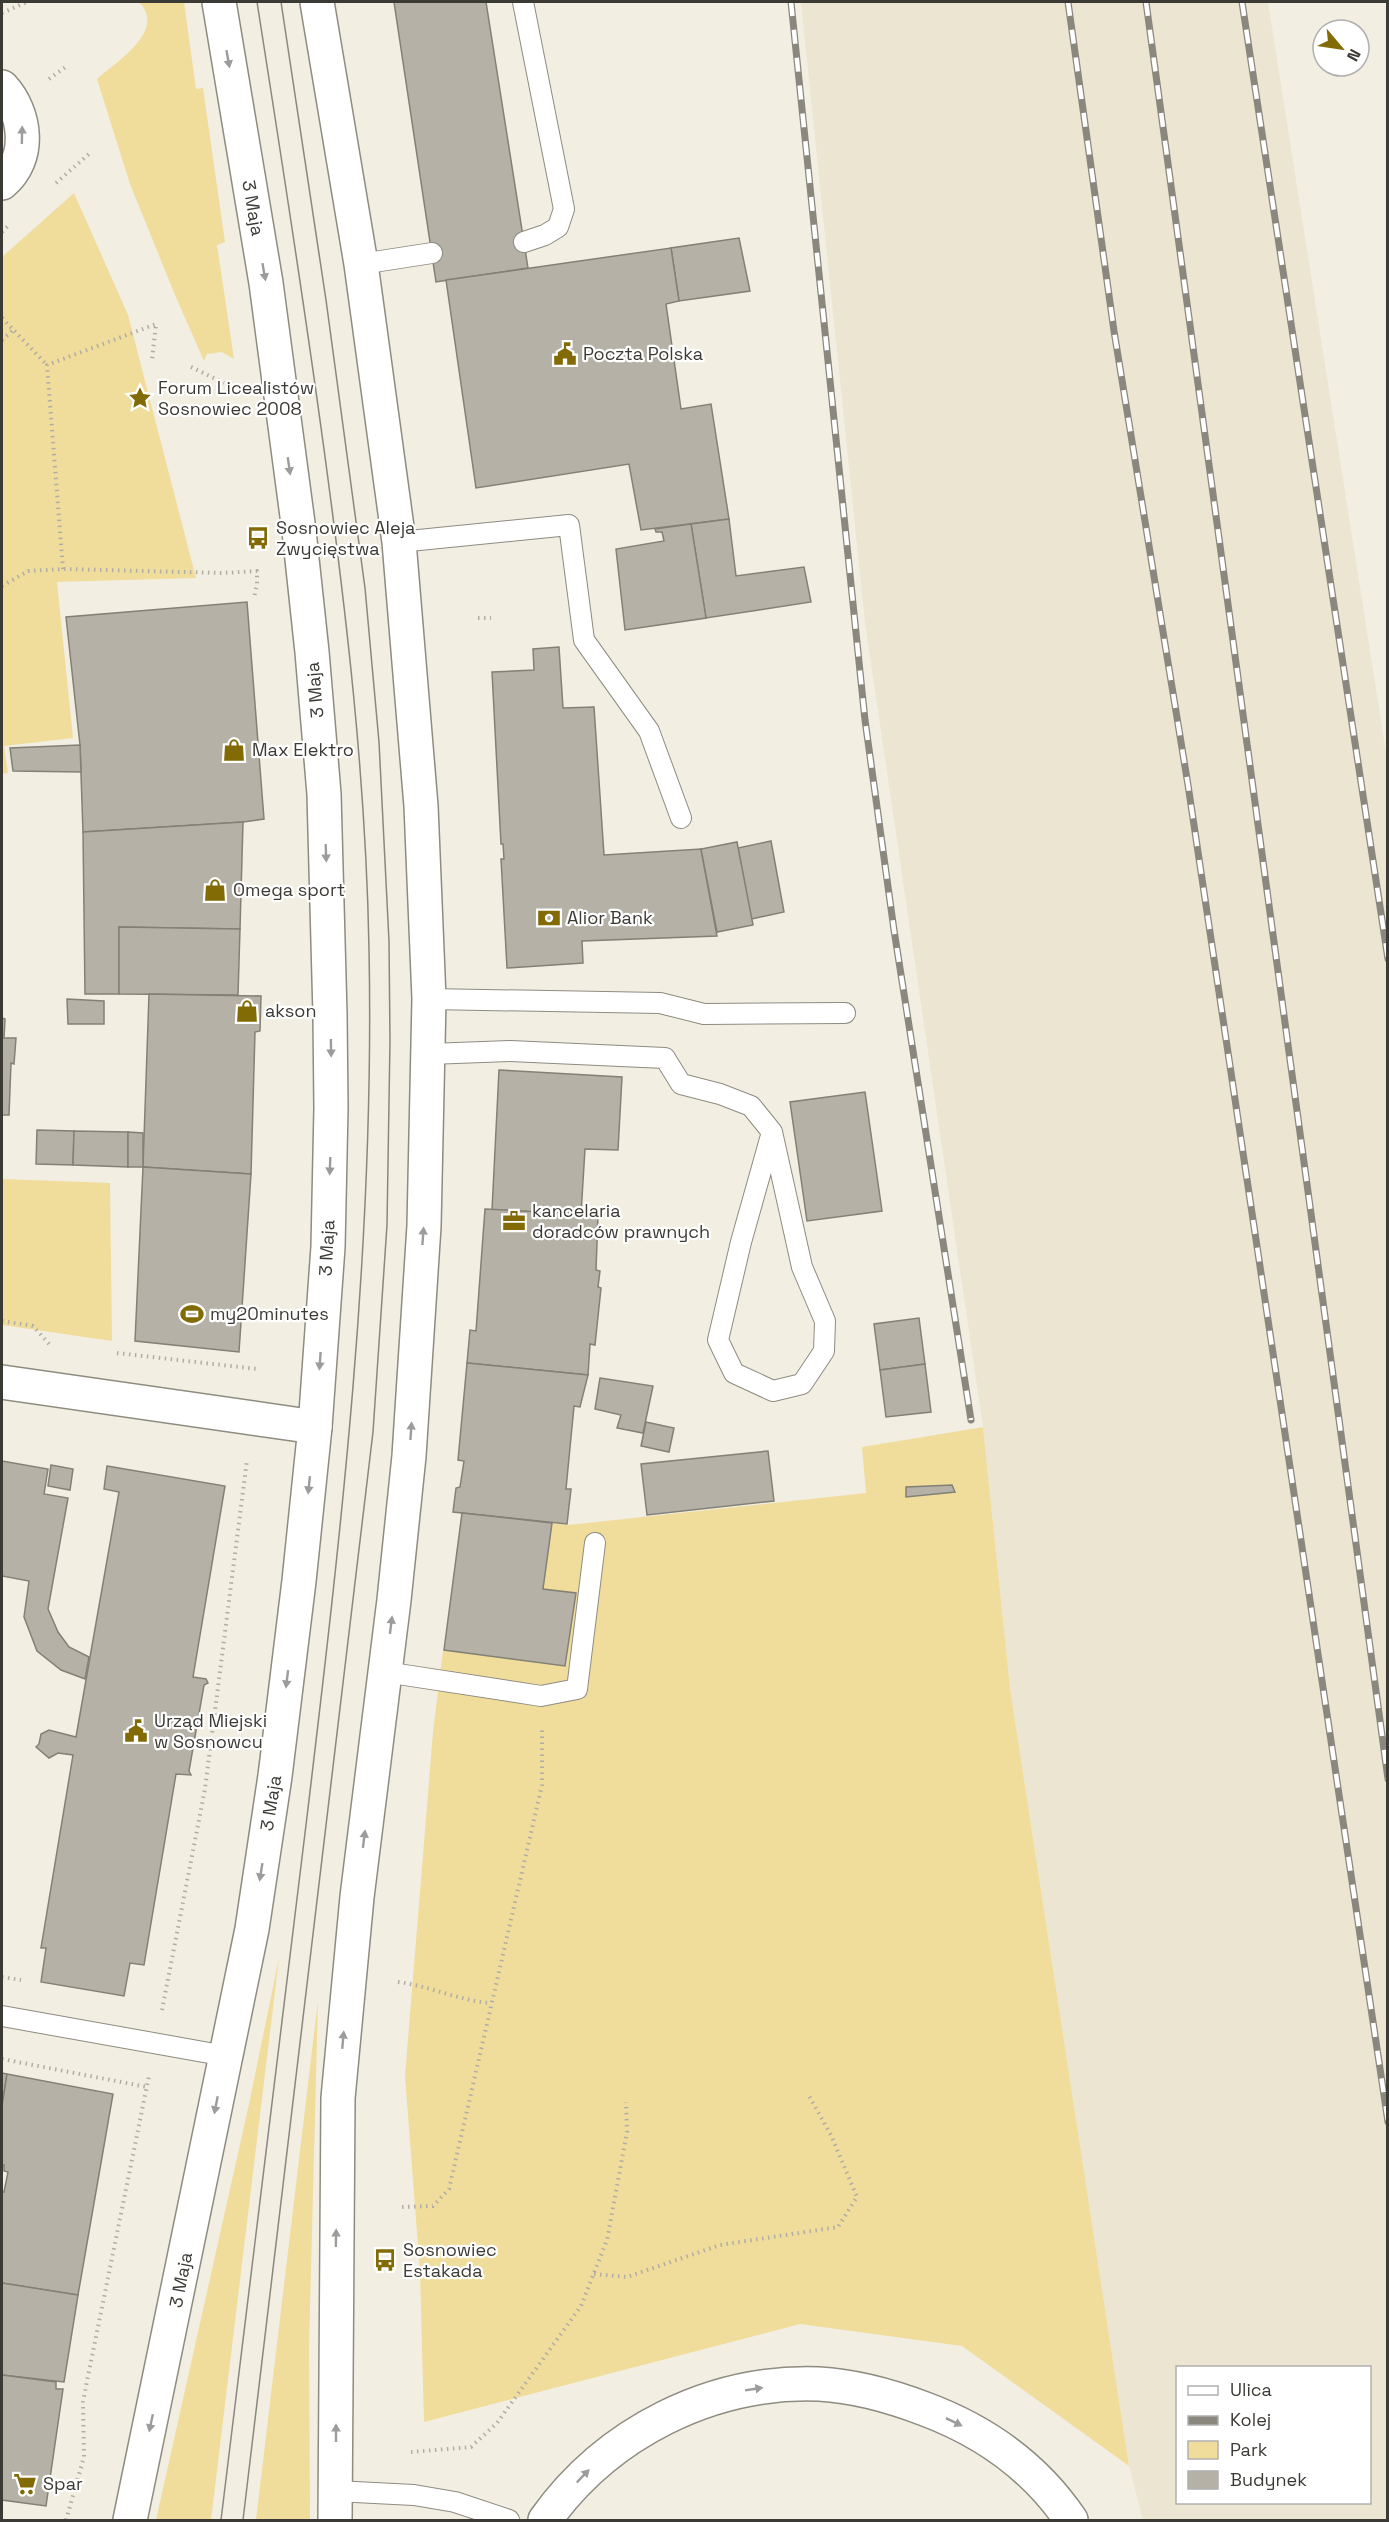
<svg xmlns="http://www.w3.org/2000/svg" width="1389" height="2522" font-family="'Space Grotesk',sans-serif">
<rect width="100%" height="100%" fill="#f2eee2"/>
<!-- built -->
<path fill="#ebe5d1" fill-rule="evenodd" d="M 801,2 L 1268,2 L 1387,759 L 1387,2520 L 1143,2520 L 1129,2466 L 1010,1688 L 983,1427 L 865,622 ZM 1178,2368 L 1370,2368 L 1370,2502 L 1178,2502 Z"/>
<!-- green -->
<g fill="#f0dd9c">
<path d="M 139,2 L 184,2 L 196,89 L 203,88 L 225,242 L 217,245 L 234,359 L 222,352 L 207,354 L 204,361 L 175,295 L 130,184 L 97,79 C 117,61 167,31 139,2 Z"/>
<polygon points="74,193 128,315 196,578 57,582 73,738 4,746 8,773 2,774 2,257"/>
<polygon points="2,1179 110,1183 112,1341 2,1325"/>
<polygon points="983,1427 1010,1688 1129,2466 962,2346 800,2324 424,2422 420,2272 405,2076 433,1732 443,1650 566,1666 575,1594 543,1589 552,1523 568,1525 866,1493 862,1447"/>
<polygon points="279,1958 211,2520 156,2520 249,2104"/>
<polygon points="318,2000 309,2347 310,2520 256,2520"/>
</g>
<!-- building -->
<g fill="#b5b1a6" stroke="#838075" stroke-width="1.5">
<polygon points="394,2 486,2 528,268 436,282"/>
<polygon points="739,238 750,291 679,301 671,248"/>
<polygon points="671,248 679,301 666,304 681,409 711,404 729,519 641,530 629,464 476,488 446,280"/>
<polygon points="729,519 736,576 804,567 811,602 706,618 691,524"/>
<polygon points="691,524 706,618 625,630 616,549 664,541 662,532 656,532 655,529"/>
<polygon points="247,602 264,819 243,822 83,832 80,745 66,617"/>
<polygon points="559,647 563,708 594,707 604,855 701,849 717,936 582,941 583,963 507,968 501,859 504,859 503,844 501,844 492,672 534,670 533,649"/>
<polygon points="80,745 81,772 13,771 10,748"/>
<polygon points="243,822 240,929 119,927 119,994 85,994 83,832"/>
<polygon points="771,841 784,912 751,919 738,848"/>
<polygon points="737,842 753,925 717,932 701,849"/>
<polygon points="119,927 240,929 238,995 119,994"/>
<polygon points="149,994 261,996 260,1031 255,1032 251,1174 143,1167"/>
<polygon points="67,999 104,1001 104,1024 68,1024"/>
<polygon points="2,1018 5,1019 4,1038 16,1038 14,1064 11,1063 9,1115 2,1115"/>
<polygon points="499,1070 622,1077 618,1150 585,1149 581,1214 492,1210"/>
<polygon points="865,1092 882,1211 807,1221 790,1102"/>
<polygon points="37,1130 74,1131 73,1165 36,1164"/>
<polygon points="74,1131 128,1132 128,1167 73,1165"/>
<polygon points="128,1132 143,1133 143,1167 128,1167"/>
<polygon points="143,1167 251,1174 239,1352 135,1341"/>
<polygon points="485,1209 598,1215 596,1270 600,1271 598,1287 601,1288 595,1345 590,1344 588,1375 467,1363 470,1330 476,1331"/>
<polygon points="919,1318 925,1364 880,1370 874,1324"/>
<polygon points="467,1363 588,1375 580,1407 574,1406 566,1489 571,1489 567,1524 453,1512 456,1488 460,1487 464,1461 458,1460"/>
<polygon points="925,1364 931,1412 886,1417 880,1370"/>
<polygon points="600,1378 653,1386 643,1433 617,1428 621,1415 595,1409"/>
<polygon points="646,1422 674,1428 669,1452 641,1446"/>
<polygon points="768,1451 774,1501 647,1515 641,1464"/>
<polygon points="2,1461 48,1469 44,1494 68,1498 48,1609 58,1632 69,1647 89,1657 85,1679 61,1670 37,1651 24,1617 29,1581 2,1576"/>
<polygon points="51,1465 73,1469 70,1490 48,1486"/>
<polygon points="107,1466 225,1486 193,1677 206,1679 208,1683 204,1685 189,1771 191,1775 176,1774 144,1965 130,1963 124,1996 41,1982 46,1948 41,1948 73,1755 58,1753 49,1758 36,1747 39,1744 41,1734 49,1730 76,1737 119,1492 104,1489"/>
<polygon points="952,1485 955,1492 906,1497 906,1487"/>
<polygon points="462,1513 552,1523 543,1589 576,1593 565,1666 444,1650"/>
<polygon points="2,2073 7,2074 2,2106"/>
<polygon points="7,2074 113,2094 78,2295 2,2283 2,2192 4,2192 8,2172 4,2171 4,2165 2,2165 2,2106"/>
<polygon points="2,2283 78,2295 64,2382 2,2375"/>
<polygon points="2,2375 56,2382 56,2389 63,2389 46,2506 2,2500"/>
</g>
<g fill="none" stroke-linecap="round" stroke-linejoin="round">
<!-- service casing -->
<g stroke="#8e8b80" stroke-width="22">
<g id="service">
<polyline points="523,2 564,209 558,227 545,235 524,242"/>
<polyline points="361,264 432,253"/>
<polyline points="399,542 569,525 584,640 649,731 681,818"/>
<polyline points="429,999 660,1003 704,1014 845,1013"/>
<polyline points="429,1054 510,1051 665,1058 681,1084 720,1094 751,1106 772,1132 741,1242 718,1340 734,1373 773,1391 802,1384 824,1351 825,1321 802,1267 772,1132"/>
<polyline points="385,1672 541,1696 577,1689 595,1543"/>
<polyline points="2,2016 226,2056"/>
<polyline points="335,2491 414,2495 455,2502 509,2520"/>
</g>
</g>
<!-- minor casing -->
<g stroke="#8e8b80" stroke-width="36">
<g id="minor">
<path d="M 2,87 C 26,113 32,158 2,183"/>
<polyline points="2,1382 315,1427"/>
</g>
</g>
<!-- tertiary casing -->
<g stroke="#8e8b80" stroke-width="36">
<path id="tertiary" d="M 545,2520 C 607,2433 711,2380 819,2384 C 856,2386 891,2396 925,2409 C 984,2431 1035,2467 1071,2520"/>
</g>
<!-- secondary casing -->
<g stroke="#8e8b80" stroke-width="36">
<g id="secondary">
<polyline points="317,2 361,264 399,542 421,806 429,999 424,1226 409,1456 394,1600 357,1897 338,2098 335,2520"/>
<polyline points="130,2520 252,1929 275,1776 299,1581 315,1427 328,1247 331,1108 330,1015 324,794 312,652 299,531 266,283 219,2"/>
</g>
</g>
<!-- path -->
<g stroke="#b0ada4" stroke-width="4" stroke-dasharray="1.5 4.5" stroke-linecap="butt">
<polyline points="2,13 27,2"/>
<polyline points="49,79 67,66"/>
<polyline points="56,183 90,153"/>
<polyline points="2,232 10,224"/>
<polyline points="2,318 47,365"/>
<polyline points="2,340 13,330"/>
<polyline points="191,367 224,383"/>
<polyline points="63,569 47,365 156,324 152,360"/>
<polyline points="2,586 28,571 63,569 223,573 257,571 257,584 254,598"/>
<polyline points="478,618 491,618"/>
<polyline points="2,1321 33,1326 51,1346"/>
<polyline points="117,1353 257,1369"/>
<polyline points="2,1977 21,1980"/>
<path d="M 398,1982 C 430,1986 460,2001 491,2003"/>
<polyline points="162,2010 205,1789 247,1460"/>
<polyline points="2,2059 147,2087"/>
<polyline points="402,2207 433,2206 449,2189 542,1785 542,1730"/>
<polyline points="594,2274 627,2277 720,2245 838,2227 857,2197 831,2135 809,2096"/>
<polyline points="411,2452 471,2447 497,2423 581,2306 607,2240 627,2132 626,2102"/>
<polyline points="66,2520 84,2457 83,2402 87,2381 149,2076"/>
</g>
<!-- service -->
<use href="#service" stroke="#fff" stroke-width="20"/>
<!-- minor -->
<use href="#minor" stroke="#fff" stroke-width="33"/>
<!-- tertiary -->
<use href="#tertiary" stroke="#fff" stroke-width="33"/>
<!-- secondary -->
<use href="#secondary" stroke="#fff" stroke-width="33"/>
<!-- tram -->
<g stroke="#8a877f" stroke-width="1.5">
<path d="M 221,2520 C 249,2289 277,2057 306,1825 C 341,1534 375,1243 369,949 C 366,779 346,610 323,442 C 303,295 280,148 257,2"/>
<polyline points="243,2520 373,1432 387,1225 390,1040 389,941 379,742 365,588 326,300 281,2"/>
</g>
<!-- rail casing -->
<g stroke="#8a877f" stroke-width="7">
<g id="rail">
<polyline points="791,2 865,720 894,930 971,1420"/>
<polyline points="1068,2 1114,331 1188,785 1388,2122"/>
<polyline points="1146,2 1388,1779"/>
<polyline points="1242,2 1388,959"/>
</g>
</g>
<!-- rail -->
<use href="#rail" stroke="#fff" stroke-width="4.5" stroke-dasharray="14" stroke-linecap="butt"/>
</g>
<!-- one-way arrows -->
<defs><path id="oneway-solid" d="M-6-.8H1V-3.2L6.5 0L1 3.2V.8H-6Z" transform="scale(1.5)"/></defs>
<g fill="#9e9c9a">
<use href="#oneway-solid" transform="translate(228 59) rotate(80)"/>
<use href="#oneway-solid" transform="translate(22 135) rotate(-89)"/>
<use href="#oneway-solid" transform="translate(264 272) rotate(80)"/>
<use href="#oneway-solid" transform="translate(289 466) rotate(82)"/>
<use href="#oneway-solid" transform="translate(326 853) rotate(88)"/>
<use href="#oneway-solid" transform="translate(331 1048) rotate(89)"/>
<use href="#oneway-solid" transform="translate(330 1166) rotate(92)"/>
<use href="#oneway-solid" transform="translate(423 1236) rotate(-86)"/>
<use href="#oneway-solid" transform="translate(320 1361) rotate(94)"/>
<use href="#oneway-solid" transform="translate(411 1431) rotate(-86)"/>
<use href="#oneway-solid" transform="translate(309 1485) rotate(96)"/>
<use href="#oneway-solid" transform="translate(391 1625) rotate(-83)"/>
<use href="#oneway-solid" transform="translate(287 1679) rotate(97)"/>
<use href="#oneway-solid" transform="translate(364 1839) rotate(-83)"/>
<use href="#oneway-solid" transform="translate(261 1872) rotate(99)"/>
<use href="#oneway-solid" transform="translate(343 2040) rotate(-85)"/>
<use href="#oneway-solid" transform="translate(216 2105) rotate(101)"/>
<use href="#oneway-solid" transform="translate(336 2238) rotate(-89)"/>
<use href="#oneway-solid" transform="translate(754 2389) rotate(-9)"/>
<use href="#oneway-solid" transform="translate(954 2422) rotate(26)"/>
<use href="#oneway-solid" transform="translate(151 2423) rotate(102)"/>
<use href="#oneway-solid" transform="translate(336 2433) rotate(-90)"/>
<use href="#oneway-solid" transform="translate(583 2476) rotate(-46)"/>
</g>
<!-- icons -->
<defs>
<g id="civic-bare" transform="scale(1.8)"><path d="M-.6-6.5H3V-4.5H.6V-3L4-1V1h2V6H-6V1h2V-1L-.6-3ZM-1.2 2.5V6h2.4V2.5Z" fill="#826b05" stroke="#fff" stroke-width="2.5" paint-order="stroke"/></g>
<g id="sight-bare" transform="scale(1.8)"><path d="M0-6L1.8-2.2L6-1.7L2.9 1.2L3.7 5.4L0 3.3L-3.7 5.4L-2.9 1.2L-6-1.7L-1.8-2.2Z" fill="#826b05" stroke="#fff" stroke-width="2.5" paint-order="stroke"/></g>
<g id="bus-bare" transform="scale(1.8)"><path d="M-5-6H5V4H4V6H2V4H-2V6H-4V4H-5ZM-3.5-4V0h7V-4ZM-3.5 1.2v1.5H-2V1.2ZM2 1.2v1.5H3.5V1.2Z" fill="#826b05" stroke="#fff" stroke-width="2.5" paint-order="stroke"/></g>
<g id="shop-bare" transform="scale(1.8)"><path d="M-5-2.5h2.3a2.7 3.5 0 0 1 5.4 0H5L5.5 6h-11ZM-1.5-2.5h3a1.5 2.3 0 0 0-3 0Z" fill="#826b05" stroke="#fff" stroke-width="2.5" paint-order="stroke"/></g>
<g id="bank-bare" transform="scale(1.8)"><path d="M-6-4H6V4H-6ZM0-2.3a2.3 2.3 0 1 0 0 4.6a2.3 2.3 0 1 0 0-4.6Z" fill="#826b05" stroke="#fff" stroke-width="2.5" paint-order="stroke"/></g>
<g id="office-bare" transform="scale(1.8)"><path d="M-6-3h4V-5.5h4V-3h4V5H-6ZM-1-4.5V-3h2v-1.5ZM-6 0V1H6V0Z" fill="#826b05" stroke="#fff" stroke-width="2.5" paint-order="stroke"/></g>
<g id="stadium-bare" transform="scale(1.8)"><path d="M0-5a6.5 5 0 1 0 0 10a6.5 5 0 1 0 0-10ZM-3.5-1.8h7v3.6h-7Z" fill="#826b05" stroke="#fff" stroke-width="2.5" paint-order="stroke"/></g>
<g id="supermarket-bare" transform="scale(1.8)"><path d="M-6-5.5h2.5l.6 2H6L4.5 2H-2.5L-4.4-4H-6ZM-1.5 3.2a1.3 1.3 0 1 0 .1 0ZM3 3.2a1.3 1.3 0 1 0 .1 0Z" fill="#826b05" stroke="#fff" stroke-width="2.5" paint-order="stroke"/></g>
</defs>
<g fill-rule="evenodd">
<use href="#civic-bare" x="565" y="354"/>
<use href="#sight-bare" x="140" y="398"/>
<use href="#bus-bare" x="258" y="538"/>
<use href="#shop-bare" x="234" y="750"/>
<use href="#shop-bare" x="215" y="890"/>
<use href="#bank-bare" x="549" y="918"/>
<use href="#shop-bare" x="247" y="1011"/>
<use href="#office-bare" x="514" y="1221"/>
<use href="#stadium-bare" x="192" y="1314"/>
<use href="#civic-bare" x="136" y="1731"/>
<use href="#bus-bare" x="385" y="2260"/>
<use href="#supermarket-bare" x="25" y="2484"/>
</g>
<g text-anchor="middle" stroke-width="4.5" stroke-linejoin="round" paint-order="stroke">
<!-- street labels -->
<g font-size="18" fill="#3c3a35" stroke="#fff">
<text transform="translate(253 208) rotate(80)" y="6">3 Maja</text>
<text transform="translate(315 690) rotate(-95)" y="6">3 Maja</text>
<text transform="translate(327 1248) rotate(-87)" y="6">3 Maja</text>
<text transform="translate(271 1803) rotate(-81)" y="6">3 Maja</text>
<text transform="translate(181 2280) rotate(-79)" y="6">3 Maja</text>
</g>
<!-- poi labels -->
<g font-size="18" fill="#3c3a35" stroke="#fff" text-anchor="start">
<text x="583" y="360">Poczta Polska</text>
<text x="158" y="394">Forum Licealistów<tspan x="158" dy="21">Sosnowiec 2008</tspan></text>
<text x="276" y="534">Sosnowiec Aleja<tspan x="276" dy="21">Zwycięstwa</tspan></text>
<text x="252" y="756">Max Elektro</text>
<text x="233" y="896">Omega sport</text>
<text x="567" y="924">Alior Bank</text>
<text x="265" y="1017">akson</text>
<text x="532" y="1217">kancelaria<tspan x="532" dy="21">doradców prawnych</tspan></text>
<text x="210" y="1320">my20minutes</text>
<text x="154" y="1727">Urząd Miejski<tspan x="154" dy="21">w Sosnowcu</tspan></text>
<text x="403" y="2256">Sosnowiec<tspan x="403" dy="21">Estakada</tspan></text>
<text x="43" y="2490">Spar</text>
</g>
</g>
<!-- border -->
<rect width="1389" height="2522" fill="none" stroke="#3c3a35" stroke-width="6"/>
<!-- legend -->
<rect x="1176" y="2366" width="195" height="138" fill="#ffffff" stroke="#b1b0ae" stroke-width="1.5"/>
<rect x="1188" y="2386" width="30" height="9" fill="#ffffff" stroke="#b1b0ae" stroke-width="1.5"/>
<text x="1230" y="2396" font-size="18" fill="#3c3a35">Ulica</text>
<rect x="1188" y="2416" width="30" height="9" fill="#8a877f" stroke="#b1b0ae" stroke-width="1.5"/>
<text x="1230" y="2426" font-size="18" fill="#3c3a35">Kolej</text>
<rect x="1188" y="2441" width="30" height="18" fill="#f0dd9c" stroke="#b1b0ae" stroke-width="1.5"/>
<text x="1230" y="2456" font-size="18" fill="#3c3a35">Park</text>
<rect x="1188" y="2471" width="30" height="18" fill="#b5b1a6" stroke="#b1b0ae" stroke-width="1.5"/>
<text x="1230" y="2486" font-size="18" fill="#3c3a35">Budynek</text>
<!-- north arrow -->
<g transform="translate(1341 48) rotate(119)"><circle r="28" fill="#ffffff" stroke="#b1b0ae" stroke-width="1.5"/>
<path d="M0-4.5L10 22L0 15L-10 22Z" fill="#826b05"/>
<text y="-9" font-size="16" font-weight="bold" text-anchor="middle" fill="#3c3a35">N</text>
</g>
</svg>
